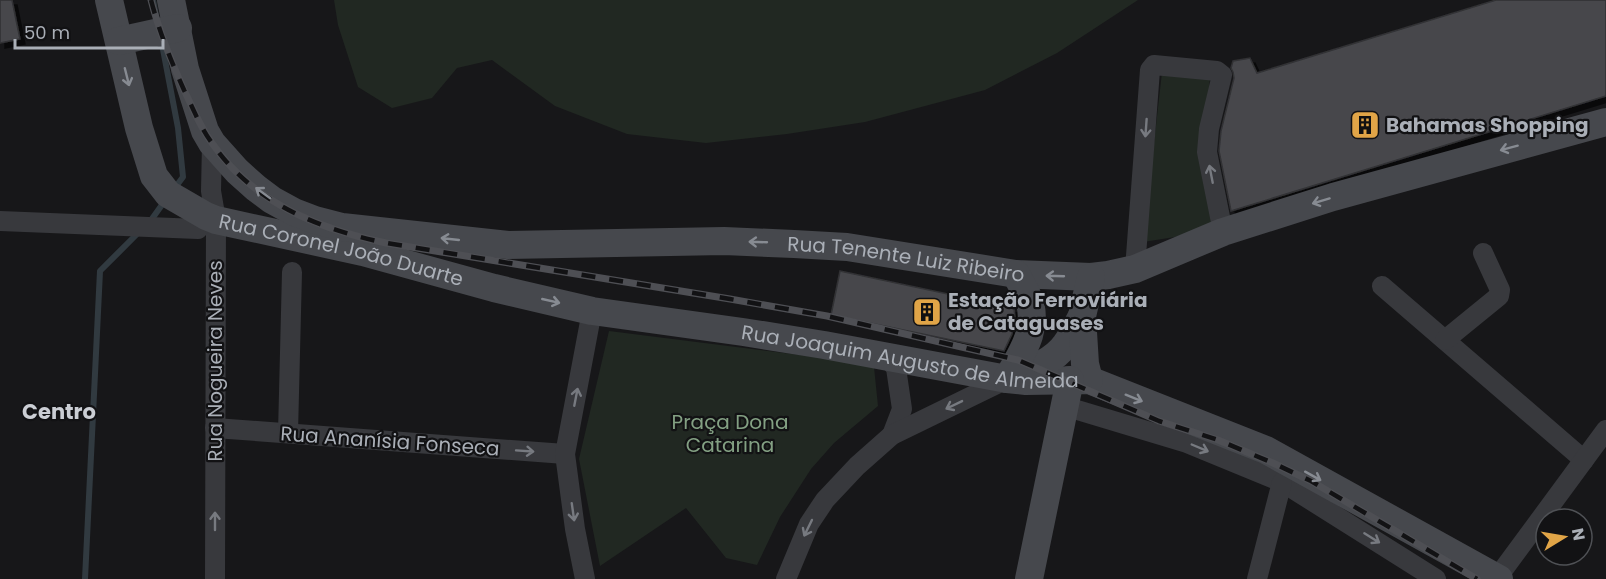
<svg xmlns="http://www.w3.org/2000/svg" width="1606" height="579" font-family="Poppins,sans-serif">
<defs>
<filter id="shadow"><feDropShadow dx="5" dy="5" stdDeviation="0" flood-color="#0009"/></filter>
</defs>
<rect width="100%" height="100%" fill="#171719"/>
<!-- green -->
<g fill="#212822">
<polygon points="334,0 1138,0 1057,53 985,90 865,122 787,134 706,143 627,134 555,106 492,60 457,68 432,98 392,108 358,87 338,25"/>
<polygon points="1162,72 1210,77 1205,135 1218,223 1175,237 1143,242"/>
<polygon points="609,331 832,359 874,367 878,406 834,443 811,469 780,517 757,565 726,558 686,508 600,566 579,459"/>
</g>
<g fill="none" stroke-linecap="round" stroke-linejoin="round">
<!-- stream -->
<g stroke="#313a40" stroke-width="6">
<polyline points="153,0 158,26"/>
<polyline points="161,39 178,128 183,177 174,189"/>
<polyline points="149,223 164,202"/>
<polyline points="85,579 100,271 139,232"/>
</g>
</g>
<!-- building -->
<g fill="#46474b" stroke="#313134" stroke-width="1.5" filter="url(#shadow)">
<polygon points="0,0 12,0 20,39 0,43"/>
<polygon points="1496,0 1606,0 1606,96 1231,211 1219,151 1221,131 1234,78 1233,72 1231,68 1233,61 1250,58 1257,73"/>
<polygon points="840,271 1014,308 1015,318 1012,334 1004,351 831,315"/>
</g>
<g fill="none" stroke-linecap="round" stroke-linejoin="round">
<!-- street -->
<g stroke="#38393d" stroke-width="20">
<polyline points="212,143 211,191 216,220 215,579"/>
<polyline points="0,221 198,229 206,216"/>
<polyline points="1135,269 1150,70 1154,65 1217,71 1222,75 1209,129 1207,152 1223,232"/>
<polyline points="1382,286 1584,460"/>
<polyline points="1445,340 1499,296 1500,290 1483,253"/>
<polyline points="888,358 896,368 902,409 892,435"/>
<polyline points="1064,406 1187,443 1282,482 1436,579"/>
<polyline points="215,428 565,454"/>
<polyline points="288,433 292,272"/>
<polyline points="1497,578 1606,430"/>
<polyline points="585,579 575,529 565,454 592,311"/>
<polyline points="786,579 809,524 825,500 857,466 892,435 1007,379"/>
<polyline points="1257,579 1282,482"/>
</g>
<!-- secondary -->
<g stroke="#46484d" stroke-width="28">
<path id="s1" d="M 109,0 L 139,128 L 154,176 L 168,194 L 206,216 L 216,220 L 363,252 L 494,288 L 592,311 L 743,332 L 824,345 L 1007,379 L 1026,381 L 1089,380 L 1266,450 L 1499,579"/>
<path id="s2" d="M 171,0 L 185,69 L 205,131 L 212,143 L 237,171 L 256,188 L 272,200 L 294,212 L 315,220 L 342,227 L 508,245 L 724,241 L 794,244 L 847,247 L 1016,274 L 1091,277 L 1108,275 L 1135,269 L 1223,232 L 1333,197 L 1606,122"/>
<polyline points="119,41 178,28"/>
<path d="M 1014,376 C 1033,369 1054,361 1066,344 C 1072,336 1077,325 1082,316"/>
<path d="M 1007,379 C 1022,353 1041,326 1027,295 C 1024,288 1019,281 1016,274"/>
<polyline points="1089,380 1085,364 1082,316 1091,277"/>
<polyline points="1029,579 1070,380"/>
</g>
<!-- rail casing -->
<g stroke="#4e4f54" stroke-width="7">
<path id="rail" d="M 151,0 C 159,31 171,61 184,90 C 193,108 200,127 212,143 C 252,202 318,229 386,243 L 730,299 L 827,316 L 1018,360 L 1159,421 L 1218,440 L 1273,463 L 1311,481 L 1477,579"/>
</g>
<!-- rail -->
<use href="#rail" stroke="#121214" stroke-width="4.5" stroke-dasharray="14" stroke-linecap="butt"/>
</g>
<!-- one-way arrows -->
<defs><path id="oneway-shaft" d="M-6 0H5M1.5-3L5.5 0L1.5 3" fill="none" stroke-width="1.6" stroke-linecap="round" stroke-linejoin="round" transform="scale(1.5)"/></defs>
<g stroke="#878b92">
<use href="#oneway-shaft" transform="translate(127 77) rotate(76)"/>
<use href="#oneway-shaft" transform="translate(1509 148) rotate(165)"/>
<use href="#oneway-shaft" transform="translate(263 193) rotate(-144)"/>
<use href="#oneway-shaft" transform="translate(1321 201) rotate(163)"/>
<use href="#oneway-shaft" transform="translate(450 239) rotate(-174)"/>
<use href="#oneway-shaft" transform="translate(758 242) rotate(-178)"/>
<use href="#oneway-shaft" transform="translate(1055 276) rotate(-178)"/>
<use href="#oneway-shaft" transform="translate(551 301) rotate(13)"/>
<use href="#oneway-shaft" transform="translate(1134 398) rotate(22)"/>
<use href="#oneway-shaft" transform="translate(1313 476) rotate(29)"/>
</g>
<g stroke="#777a80">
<use href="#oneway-shaft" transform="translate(1146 128) rotate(94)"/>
<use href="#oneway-shaft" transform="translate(1211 174) rotate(-101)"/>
<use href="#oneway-shaft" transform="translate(576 397) rotate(-79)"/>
<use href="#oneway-shaft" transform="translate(954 405) rotate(154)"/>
<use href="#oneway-shaft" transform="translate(1200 448) rotate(23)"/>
<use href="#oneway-shaft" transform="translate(525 451) rotate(4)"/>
<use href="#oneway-shaft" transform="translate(573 512) rotate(82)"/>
<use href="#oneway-shaft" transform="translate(215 521) rotate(-90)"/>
<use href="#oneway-shaft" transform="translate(808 528) rotate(116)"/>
<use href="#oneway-shaft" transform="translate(1372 538) rotate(32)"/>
</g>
<!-- icons -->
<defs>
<g id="building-square" transform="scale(1.5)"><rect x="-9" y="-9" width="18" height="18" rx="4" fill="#e1a547" stroke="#121214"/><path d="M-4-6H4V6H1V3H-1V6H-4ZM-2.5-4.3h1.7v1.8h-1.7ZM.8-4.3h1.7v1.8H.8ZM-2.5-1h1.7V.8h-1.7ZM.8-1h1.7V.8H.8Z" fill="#111"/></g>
</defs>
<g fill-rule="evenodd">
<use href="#building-square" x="1365" y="125"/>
<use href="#building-square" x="927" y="312"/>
</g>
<g text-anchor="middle" stroke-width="4.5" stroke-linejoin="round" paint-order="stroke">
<!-- poi labels -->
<g font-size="20" font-weight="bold" fill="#aaafb7" stroke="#121214" text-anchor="start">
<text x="1386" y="132">Bahamas Shopping</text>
<text x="948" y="307">Estação Ferroviária<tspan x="948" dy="23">de Cataguases</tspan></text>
</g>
<!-- street labels -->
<g font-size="20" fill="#aaafb7" stroke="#121214">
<text dy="7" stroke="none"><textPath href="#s1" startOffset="388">Rua Coronel João Duarte</textPath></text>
<text dy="7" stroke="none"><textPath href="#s2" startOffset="874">Rua Tenente Luiz Ribeiro</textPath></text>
<text dy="7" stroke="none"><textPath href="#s1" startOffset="968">Rua Joaquim Augusto de Almeida</textPath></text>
<text transform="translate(215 361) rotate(-90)" y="7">Rua Nogueira Neves</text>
<text transform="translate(390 441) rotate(4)" y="7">Rua Ananísia Fonseca</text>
</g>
<!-- park labels -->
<g font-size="20" fill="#83a083" stroke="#121214">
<text x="730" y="429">Praça Dona<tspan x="730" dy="23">Catarina</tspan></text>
</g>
<!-- neighbourhood labels -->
<g font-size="21" font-weight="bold" fill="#cbced4" stroke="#121214">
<text x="59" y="419">Centro</text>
</g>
</g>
<!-- north arrow -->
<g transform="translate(1564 537) rotate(79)"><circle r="28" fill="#121214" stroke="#4f5155" stroke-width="1.5"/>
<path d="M0-4.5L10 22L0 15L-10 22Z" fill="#e1a547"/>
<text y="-9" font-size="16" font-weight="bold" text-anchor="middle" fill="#aaafb7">N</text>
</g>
<!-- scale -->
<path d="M15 39v9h148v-9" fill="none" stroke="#aaafb7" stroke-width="3"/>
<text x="24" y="39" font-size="18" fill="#aaafb7" stroke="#121214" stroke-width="4.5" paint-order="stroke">50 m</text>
</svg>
